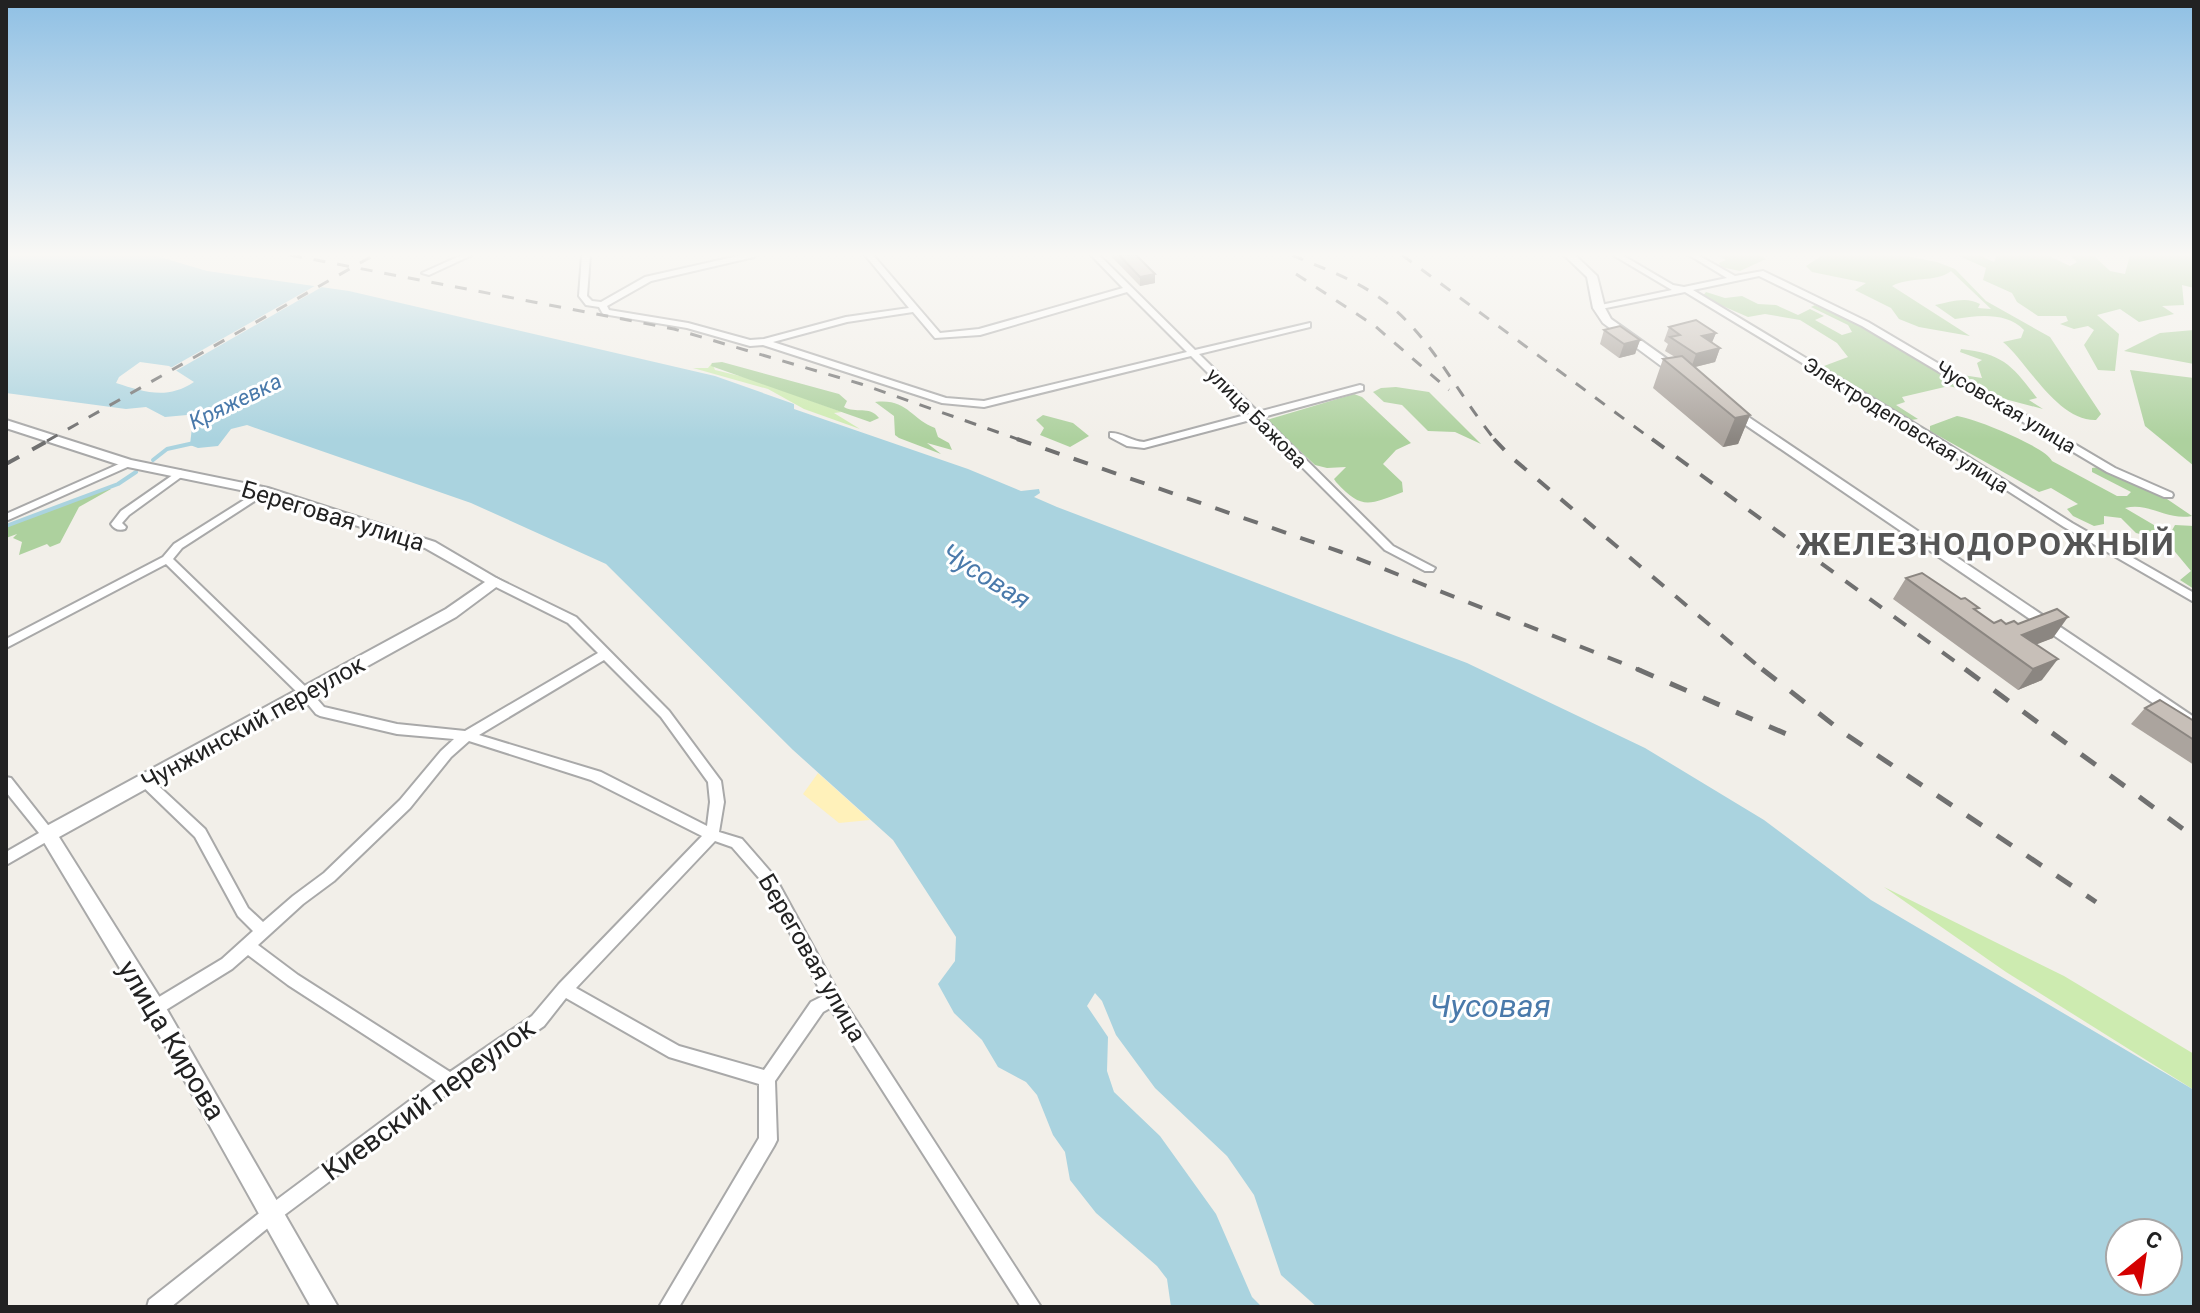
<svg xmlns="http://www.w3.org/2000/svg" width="2200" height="1313" font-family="Roboto,sans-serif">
<rect width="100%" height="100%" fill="#f2efe9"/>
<!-- grass -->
<g fill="#cdebb0">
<polygon points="712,363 715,370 748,378 842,412 834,413 860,429 804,409 768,389 693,368 708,368"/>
<polygon points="1884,887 2064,976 2194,1054 2194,1090 2006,972"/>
</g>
<!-- forest -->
<g fill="#add19e">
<polygon points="1717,255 1761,255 1766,259 1740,271 1721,267 1719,263 1726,260"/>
<path d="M 1823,255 L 1901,255 L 1937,262 L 1955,269 L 1986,301 L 2050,337 L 2101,414 L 2096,420 C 2057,421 2028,363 2003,342 L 2021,338 L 2024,330 C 2007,312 1978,315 1955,319 L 1935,305 C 1950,302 1966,296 1980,304 L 1978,308 L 1991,309 L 1951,271 C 1936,283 1910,276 1892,286 L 1970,336 L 1919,327 L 1899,319 L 1891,308 L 1855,290 L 1866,283 L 1812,272 L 1806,266 Z"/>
<polygon points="1957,255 1979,255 1994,262 1997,255 2047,255 2070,266 2077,262 2070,255 2093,255 2110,271 2125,274 2130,255 2194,255 2194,288 2182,285 2184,305 2162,306 2174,314 2139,322 2120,309 2097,315 2119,334 2115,371 2098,370 2084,345 2094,330 2088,326 2074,329 2060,324 2068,321 2066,316 2038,316 2017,302 2012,293 1983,280 1986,268"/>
<polygon points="1706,292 1725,298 1742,296 1758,304 1776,305 1798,315 1810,309 1824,316 1815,320 1842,335 1852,332 1848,325 1811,307 1815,305 1867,329 1966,387 1964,390 1949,386 1902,397 1905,402 1896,405 1918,419 1911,420 1824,371 1824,366 1848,357 1837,343 1800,320 1765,314 1748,317 1702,297"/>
<polygon points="2194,330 2194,364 2124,351 2160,333"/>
<path d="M 1961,349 C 2003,354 2012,365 2037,398 L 2029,400 L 2043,409 L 2001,398 L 1956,374 L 1982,378 L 1977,363 L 1982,360 L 1960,352 Z"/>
<path d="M 722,362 L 839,394 L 847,401 L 844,407 C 856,414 869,405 879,418 L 870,422 L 711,366 L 712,363 Z"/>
<polygon points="2130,370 2194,378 2194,466 2145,426"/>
<polygon points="1396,387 1429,392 1481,444 1455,432 1428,431 1402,405 1384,402 1373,392 1381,388"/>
<path d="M 1354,394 L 1362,397 L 1411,443 L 1396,450 L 1383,464 L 1402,482 L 1403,492 C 1368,505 1362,510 1336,482 L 1334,479 L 1346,467 L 1327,468 L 1315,465 L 1267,420 Z"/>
<path d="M 875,402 C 907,398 911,419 935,428 L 938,437 L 949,443 L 952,450 L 927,443 L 941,454 L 899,438 L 895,435 L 894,416 Z"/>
<polygon points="1043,415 1073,423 1089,436 1070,447 1040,435 1044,428 1036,420"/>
<path d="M 1957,416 C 1974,418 2046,447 2052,461 L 2117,496 L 2127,496 L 2131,492 L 2092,472 L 2092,468 L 2099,467 L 2167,499 L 2192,516 C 2167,521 2150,502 2125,508 L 2159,528 L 2159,539 L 2136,533 L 2121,518 L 2104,516 L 2104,524 L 2094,526 L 2073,516 L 2067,509 L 2078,504 L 2051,488 L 2039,492 L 1930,431 L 1930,426 Z"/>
<polygon points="107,488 111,489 79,507 60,543 50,547 47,544 19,555 22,542 13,538 17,534 6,538 6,527"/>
<polygon points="2175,525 2194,526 2194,589 2180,580 2191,571 2166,541"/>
</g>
<!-- sand -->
<polygon fill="#fff1ba" points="818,773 870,820 839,823 803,794"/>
<!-- water -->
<path fill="#aad3df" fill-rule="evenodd" d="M 6,255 L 153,255 L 207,271 L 349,291 L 715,376 L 794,404 L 794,409 L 968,469 L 1021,491 L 1039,489 L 1040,493 L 1034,497 L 1057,507 L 1467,663 L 1645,748 L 1764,820 L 1871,900 L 2194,1090 L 2194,1307 L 1317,1307 L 1281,1275 L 1254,1195 L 1227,1156 L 1155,1088 L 1116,1035 L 1102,1001 L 1095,993 L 1087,1006 L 1108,1037 L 1107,1071 L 1114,1092 L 1160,1136 L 1216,1214 L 1252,1297 L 1262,1307 L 1171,1307 L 1167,1279 L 1157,1266 L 1096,1213 L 1070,1180 L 1065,1152 L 1053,1135 L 1037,1095 L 1026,1082 L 998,1067 L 982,1040 L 954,1013 L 938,984 L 955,961 L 956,937 L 893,840 L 793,750 L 606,564 L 471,503 L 247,425 L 231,429 L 218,446 L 198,448 L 190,445 L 192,427 L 187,415 L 165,417 L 146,407 L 126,409 L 6,393 ZM 140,362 L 169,366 L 194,382 C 167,400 144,392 116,383 L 119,377 ZM 2120,1233 L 2168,1233 L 2168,1281 L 2120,1281 Z"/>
<!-- pier -->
<polygon fill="#f2efe9" points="320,283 327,284 172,373 167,370"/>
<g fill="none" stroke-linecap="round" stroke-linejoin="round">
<!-- stream -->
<g stroke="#aad3df" stroke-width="4">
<polyline points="153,460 167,449 194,443"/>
<polyline points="6,526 118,484 136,472"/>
</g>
<!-- minor casing -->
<g stroke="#a9a9a9" stroke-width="4">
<g id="minor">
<polygon points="462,255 472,255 429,275 422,273"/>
<path d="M 582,255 L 590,255 L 587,296 L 592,301 L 601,302 L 645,277 L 742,255 L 755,255 L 754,257 L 651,281 L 607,306 L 609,310 L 688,323 L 750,340 L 764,339 L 846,317 L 909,308 L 865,255 L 873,255 L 940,333 L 979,329 L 1123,288 L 1091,255 L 1099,255 L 1195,350 L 1310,323 L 1310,327 L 1199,354 L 1258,412 L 1360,385 L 1363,386 L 1363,390 L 1263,417 L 1393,546 L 1435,568 L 1433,571 L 1425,571 L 1385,550 L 1254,419 L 1144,448 L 1127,446 L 1110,437 L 1110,433 C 1120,432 1131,441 1144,442 L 1249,414 L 1191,356 L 984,407 L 942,403 L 763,345 L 750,346 L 687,328 L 603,314 L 599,307 L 586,305 L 579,296 ZM 1127,292 L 1187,352 L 984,401 L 946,398 L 773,342 L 847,322 L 913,312 L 935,338 L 980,335 Z"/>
<polygon points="1613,255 1622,255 1673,285 1684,287 1727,278 1689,255 1698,255 1735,276 1763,271 1868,322 2115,468 2172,493 2173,495 2172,497 2164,497 2107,472 1862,326 1759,276 1693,290 1927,431 2072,523 2194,593 2194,602 2064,527 1921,435 1685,292 1596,310 1596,306 1672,290"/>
<polygon points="128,460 132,461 132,465 6,521 6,514"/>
<path d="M 180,470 L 185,473 L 184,475 L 129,515 L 122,523 L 126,527 L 125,529 C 119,531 114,529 111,524 L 121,511 Z"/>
<path d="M 263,488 L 267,489 L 268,491 L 267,493 L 182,548 L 173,559 L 310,691 L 324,707 L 397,724 L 465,731 L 598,653 L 568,623 L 492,585 L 490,582 L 496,578 L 576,617 L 669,711 L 721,781 L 724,802 L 719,832 L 742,839 L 775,877 L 839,994 L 1041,1307 L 1021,1307 L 830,1008 L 823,1012 L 775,1081 L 777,1140 L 774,1146 L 679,1307 L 659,1307 L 759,1138 L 759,1084 L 669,1057 L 566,998 L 544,1026 L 456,1087 L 279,1219 L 171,1307 L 147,1307 L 149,1300 L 267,1207 L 436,1081 L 288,985 L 248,955 L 232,969 L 161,1013 L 155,1015 L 149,1013 L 147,1008 L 149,1003 L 222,959 L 253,931 L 238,916 L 195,837 L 138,782 L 140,778 L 145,777 L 150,778 L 205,829 L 248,908 L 263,922 L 293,896 L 324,873 L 400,800 L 441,751 L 454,739 L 397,734 L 320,716 L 316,714 L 302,697 L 166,564 L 6,648 L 6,639 L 163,557 L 174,544 ZM 604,660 L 661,717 L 708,782 L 710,802 L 707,826 L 601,772 L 479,735 ZM 469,741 L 591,780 L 702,836 L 559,984 L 532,1016 L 450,1072 L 298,975 L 258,945 L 303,904 L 334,881 L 410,808 L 451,757 ZM 715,841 L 732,847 L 765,885 L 823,996 L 811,1002 L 764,1070 L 679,1046 L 576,988 Z"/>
<polygon points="6,777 11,778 55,834 53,838 6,865 6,852 39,833 6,792"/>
</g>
</g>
<!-- tertiary casing -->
<g stroke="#a9a9a9" stroke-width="4">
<g id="tertiary">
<polygon points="1564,255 1575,255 1597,276 1605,308 1611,319 1684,371 1684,377 1676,377 1603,323 1593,308 1587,277"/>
<polygon points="1732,406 2194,717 2194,731 1728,413 1728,407"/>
<polygon points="6,420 131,460 268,488 435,542 503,582 456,617 59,837 162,1001 338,1307 311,1307 148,1015 39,834 41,829 446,609 485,582 425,548 260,494 123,466 6,428"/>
</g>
</g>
<!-- minor -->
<use href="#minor" fill="#fff" fill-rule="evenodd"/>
<!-- tertiary -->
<use href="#tertiary" fill="#fff" fill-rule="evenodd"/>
<!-- rail-far2 -->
<g stroke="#707070" stroke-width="3" stroke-dasharray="12 12" stroke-linecap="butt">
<polyline points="290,255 674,329 861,384 1023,441"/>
<path d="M 1292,255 C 1322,268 1354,279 1380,298 C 1430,333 1457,394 1496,441"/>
<polyline points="1402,255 1654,441"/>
<polyline points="1296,274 1375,326 1449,390"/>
<polyline points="47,441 374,255"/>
</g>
<!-- rail-far1 -->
<g stroke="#707070" stroke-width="4" stroke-dasharray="15 15" stroke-linecap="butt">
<polyline points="1017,439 1341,552 1642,671"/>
<polyline points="1494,439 1511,457 1764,671"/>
<polyline points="1652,439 1968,671"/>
<polyline points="6,464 51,439"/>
</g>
<!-- rail -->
<g stroke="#707070" stroke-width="5" stroke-dasharray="18 18" stroke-linecap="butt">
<polyline points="1637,669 1791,736"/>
<polyline points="1762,669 1844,733 2096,902"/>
<polyline points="1965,669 2194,837"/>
</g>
</g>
<!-- wall -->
<g fill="#aba49e">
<polygon points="1110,255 1136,255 1155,283 1140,286"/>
<polygon points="1669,327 1716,333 1712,342 1720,348 1715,362 1695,367 1750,415 1738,444 1723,447 1653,388 1663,359 1675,357 1665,351 1668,344 1664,341"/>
<polygon points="1604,330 1640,340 1635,354 1619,358 1600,344"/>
<polygon points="1906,578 1977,611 1994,623 2018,624 2053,638 2036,644 2042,680 2018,690 1893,599"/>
<polygon points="2145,708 2194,721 2194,765 2131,724"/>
</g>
<!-- shaded-wall -->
<g fill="#8b8681">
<polygon points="1155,274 1155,283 1140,286 1140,277"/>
<polygon points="1716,333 1710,347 1702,336"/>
<polygon points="1640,340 1635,354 1619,358 1624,344"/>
<polygon points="1720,348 1715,362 1691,368 1696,354"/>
<polygon points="1750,415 1738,444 1723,447 1735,418"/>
<polygon points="2068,617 2053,638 2012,654 2022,635"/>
<polygon points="2058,659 2042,680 2018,690 2033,669"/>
</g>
<!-- building -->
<g fill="#c7bfb8" stroke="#8b8681" stroke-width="2">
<polygon points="1119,255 1136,255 1155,274 1140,277"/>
<polygon points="1696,320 1716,333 1702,336 1720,348 1696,354 1670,337 1680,335 1669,327"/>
<polygon points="1620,326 1640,340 1624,344 1604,330"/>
<polygon points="1682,356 1750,415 1735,418 1663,359"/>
<polygon points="1922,573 1961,599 1965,598 1979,608 1974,609 1994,623 2001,620 2006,624 2014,621 2018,624 2057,609 2068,617 2022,635 2058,659 2033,669 1906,578"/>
<polygon points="2160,700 2194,721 2194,740 2145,708"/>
</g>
<!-- sky -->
<linearGradient id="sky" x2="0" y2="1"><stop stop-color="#8fc0e4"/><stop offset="0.58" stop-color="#f9f8f5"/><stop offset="1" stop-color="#f9f8f5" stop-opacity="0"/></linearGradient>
<rect width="2200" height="439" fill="url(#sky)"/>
<g text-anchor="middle" stroke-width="6" stroke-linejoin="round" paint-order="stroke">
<!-- far-street labels -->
<g font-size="20" fill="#222" stroke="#fff">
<text transform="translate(2006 407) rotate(31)" y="7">Чусовская улица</text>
<text transform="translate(1257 418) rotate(45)" y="7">улица Бажова</text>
<text transform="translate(1906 425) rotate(32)" y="7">Электродеповская улица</text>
</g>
<!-- far-water labels -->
<g font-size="22" font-style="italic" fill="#4a7aab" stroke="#fff">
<text transform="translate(235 401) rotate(-26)" y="8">Кряжевка</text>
</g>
<!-- street labels -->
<g font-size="24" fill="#222" stroke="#fff">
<text transform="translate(333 516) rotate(17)" y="8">Береговая улица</text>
<text transform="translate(253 723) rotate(-29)" y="8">Чунжинский переулок</text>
<text transform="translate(812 958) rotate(60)" y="8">Береговая улица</text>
</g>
<!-- water labels -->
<g font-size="26" font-style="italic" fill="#4a7aab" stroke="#fff">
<text transform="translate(986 576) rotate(32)" y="9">Чусовая</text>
</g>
<!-- near-street labels -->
<g font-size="28" fill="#222" stroke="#fff">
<text transform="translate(172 1040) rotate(59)" y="10">улица Кирова</text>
<text transform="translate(428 1099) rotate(-36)" y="10">Киевский переулок</text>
</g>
<!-- district labels -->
<g font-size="32" font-weight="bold" letter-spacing="2" fill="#555" stroke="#fff">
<text x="1987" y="555">ЖЕЛЕЗНОДОРОЖНЫЙ</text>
</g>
<!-- near-water labels -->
<g font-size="32" font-style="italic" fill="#4a7aab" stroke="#fff">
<text x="1490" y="1017">Чусовая</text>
</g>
</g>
<!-- border -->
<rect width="2200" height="1313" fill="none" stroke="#222222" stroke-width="16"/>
<!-- north arrow -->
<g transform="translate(2144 1257) rotate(30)"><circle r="38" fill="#ffffff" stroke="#a7a7a7" stroke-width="2"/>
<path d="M0-6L14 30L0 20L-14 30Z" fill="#d40000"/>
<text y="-12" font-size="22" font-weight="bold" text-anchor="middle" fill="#222222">С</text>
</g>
</svg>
